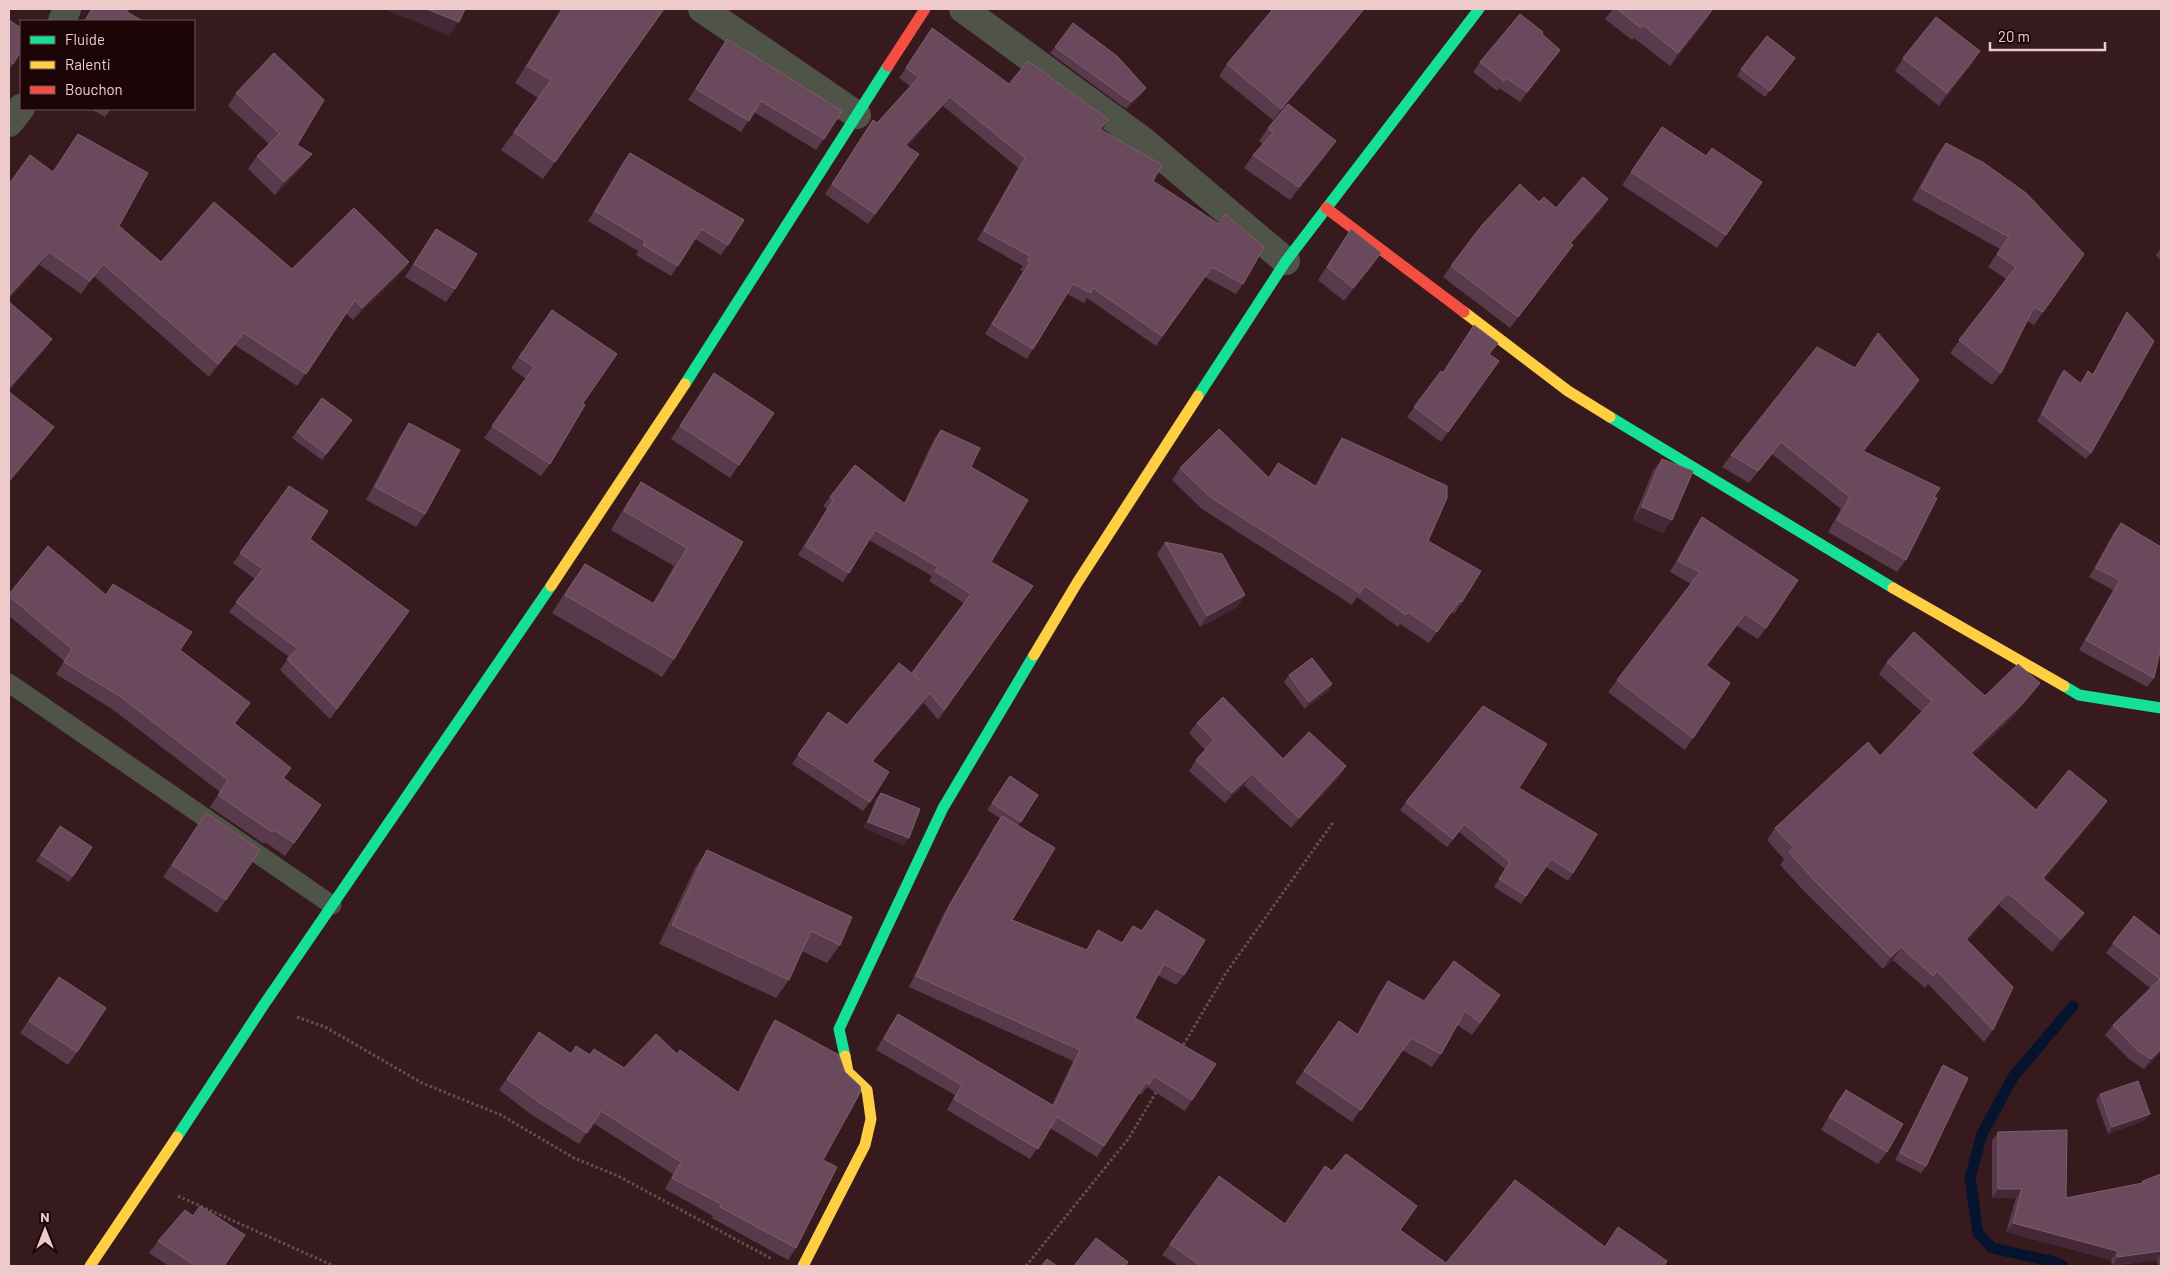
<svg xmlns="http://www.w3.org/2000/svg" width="2170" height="1275" font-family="Barlow,sans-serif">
<rect width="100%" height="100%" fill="#371a1e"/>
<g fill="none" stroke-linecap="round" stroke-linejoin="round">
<!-- stream -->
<polyline stroke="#05132d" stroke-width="11" points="2063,1266 2055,1262 1992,1248 1978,1233 1970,1178 1982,1134 2013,1077 2073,1006"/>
<!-- path -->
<g stroke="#5b544f" stroke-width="3" stroke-dasharray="2.5 2.5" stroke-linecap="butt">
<polyline points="297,1017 325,1027 422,1083 501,1115 574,1158 618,1176 772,1259"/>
<polyline points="1181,1049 1226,973 1334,821"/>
<polyline points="178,1196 334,1266"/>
<polyline points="1026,1266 1129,1138 1158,1089"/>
</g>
<!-- lane -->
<polyline stroke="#4f5348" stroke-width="19" points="9,683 332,905"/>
<!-- street -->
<g stroke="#4f5348" stroke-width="28">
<polyline points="702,9 857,115"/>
<polyline points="963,9 1141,139 1286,261"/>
<polyline points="62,21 67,9"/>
<polyline points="9,123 21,108"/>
</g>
<!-- fast -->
<g stroke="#16e098" stroke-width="11">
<polyline points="685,384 888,66"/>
<polyline points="1198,396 1286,261 1479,9"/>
<polyline points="1610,417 1893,588"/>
<polyline points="2064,686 2079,695 2161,708"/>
<polyline points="845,1056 839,1029 943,808 1034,655"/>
<polyline points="177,1137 263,1006 551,586"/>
</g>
<!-- slow -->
<g stroke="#ffcf43" stroke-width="11">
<polyline points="1464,312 1568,391 1610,417"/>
<polyline points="551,586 685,384"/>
<polyline points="1893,588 2064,686"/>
<polyline points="1034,655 1077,583 1198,396"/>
<polyline points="90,1266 177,1137"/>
<polyline points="803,1266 865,1145 871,1119 867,1090 848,1072 845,1056"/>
</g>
<!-- jam -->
<g stroke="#f24e42" stroke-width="11">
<polyline points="888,66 925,9"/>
<polyline points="1326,208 1464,312"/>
</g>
</g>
<!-- wall -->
<g fill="#593a4d">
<polygon points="91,9 129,9 127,12 143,21 84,21"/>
<polygon points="561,9 664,9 543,179 501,150 538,98 515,83"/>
<polygon points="1613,9 1711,9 1712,10 1704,23 1670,66 1634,38 1632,40 1605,19"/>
<polygon points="9,20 13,64 9,70"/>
<polygon points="932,28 1009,84 1102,131 1153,181 1218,224 1225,214 1243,284 1236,294 1205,277 1156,346 1087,298 1084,303 1067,294 1033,349 1027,359 985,334 1023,271 1020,270 1023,266 977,240 1018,168 943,106 907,146 912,164 868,224 825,194 873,120 877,123 910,86 899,78"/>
<polygon points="1350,28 1273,120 1219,76 1227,64"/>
<polygon points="1542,34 1560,50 1520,102 1499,88 1497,91 1473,72 1480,62"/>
<polygon points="727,39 824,139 816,150 754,112 741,132 688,100"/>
<polygon points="1055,47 1146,88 1141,95 1126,109 1050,53"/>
<polygon points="1980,51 1972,64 1939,106 1895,71 1903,58"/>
<polygon points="1791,64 1765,97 1737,76 1741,69"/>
<polygon points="236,93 297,145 303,166 275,195 248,169 257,156 269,144 228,106"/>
<polygon points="91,109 111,109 105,117"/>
<polygon points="1662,127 1706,156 1762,182 1717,248 1622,185"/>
<polygon points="1268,128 1327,154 1290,200 1244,168 1253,155 1263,144 1259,141"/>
<polygon points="1946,143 2084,254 2034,325 2027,321 2001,373 1992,385 1950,353 2006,279 1988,267 2000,249 1912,200 1937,155"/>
<polygon points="630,153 728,245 721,255 695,239 671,276 636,255 638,251 588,221 623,162"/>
<polygon points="9,184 119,226 161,262 292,269 409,262 400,274 353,320 346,313 297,386 235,345 209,377 94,276 81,294 40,265"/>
<polygon points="1539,202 1556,208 1601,210 1571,244 1565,256 1510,328 1443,277 1451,266"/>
<polygon points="436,229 455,289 446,302 405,277 427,242"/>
<polygon points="1351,229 1372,266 1344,301 1318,280"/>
<polygon points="2161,248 2161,261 2156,255"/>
<polygon points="552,310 583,403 550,464 541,476 484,438 526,379 511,368"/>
<polygon points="2127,312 2091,453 2086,459 2037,421 2059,377 2064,370 2080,383 2088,371 2093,374 2123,319"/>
<polygon points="1474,325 1490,355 1499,361 1441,442 1407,417 1441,371 1442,373"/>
<polygon points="1854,368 1919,380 1911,392 1864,451 1934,497 1906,560 1897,572 1828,532 1841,509 1772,454 1749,483 1722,467 1731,455"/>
<polygon points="714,373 774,413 730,478 671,439"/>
<polygon points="322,398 352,420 322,460 292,438"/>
<polygon points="409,423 425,514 416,527 366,500 400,436"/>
<polygon points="941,430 971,467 991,562 1033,586 938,720 924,703 873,761 870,802 863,811 792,764 828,712 847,725 911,673 964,603 929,581 932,576 869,540 843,582 798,555 827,509 823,506 830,497 904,503 934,439"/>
<polygon points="1342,438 1428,541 1462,602 1454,614 1451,612 1429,643 1400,624 1398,627 1357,597 1352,605 1202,509 1172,480 1180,468 1268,478 1278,463 1315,486 1334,450"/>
<polygon points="1662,459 1663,533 1633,520 1653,471"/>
<polygon points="641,482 743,542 674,659 662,677 552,613 572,582 585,564 652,604 674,566 611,530 628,501"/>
<polygon points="289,486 310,539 409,611 330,719 280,670 289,657 229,612 255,579 233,563"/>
<polygon points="1702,517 1766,628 1758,639 1737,626 1707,666 1693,738 1685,750 1608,692 1691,584 1670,572 1694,529"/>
<polygon points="2121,523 2154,678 2147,687 2079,650 2113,590 2089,577 2114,532"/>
<polygon points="1165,542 1245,595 1237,607 1200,627 1157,554"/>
<polygon points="113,584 180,650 250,703 235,724 291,768 284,778 321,805 285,856 265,842 264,844 210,807 220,792 112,709 56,674 64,661 9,616 9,594 106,594"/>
<polygon points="1887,662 1985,696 2040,683 2031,695 2012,718 1973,755 2036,810 2107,801 2099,813 2044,879 2075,925 2052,952 1999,905 1968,940 1993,1030 1984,1042 1928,984 1925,988 1893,960 1883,969 1804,891 1780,865 1784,859 1767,840 1775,828 1880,756 1922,712 1879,674"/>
<polygon points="1289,675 1332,684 1328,691 1305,709 1284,682"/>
<polygon points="1197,723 1283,759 1346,766 1339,777 1291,828 1244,785 1225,803 1189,771 1196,760 1205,750 1189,733"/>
<polygon points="1010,776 1038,795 1018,826 1012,920 1086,950 1098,930 1122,943 1133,926 1141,931 1156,910 1184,975 1176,985 1158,975 1135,1018 1192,1100 1185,1111 1147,1087 1141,1095 1139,1093 1097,1157 1050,1128 1030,1159 947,1110 955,1095 876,1050 891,1024 898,1014 1052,1105 1073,1061 909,987 944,913 994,827 1000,818 987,810"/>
<polygon points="1519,788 1573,873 1568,881 1546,867 1521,904 1494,887 1505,869 1459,832 1447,847 1400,810 1406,802"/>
<polygon points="881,793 904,845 864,828 876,799"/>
<polygon points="206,813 260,850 217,913 163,877"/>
<polygon points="60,826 73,876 69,882 36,861"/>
<polygon points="707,850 840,945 827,963 802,951 789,980 776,998 659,944 695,868"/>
<polygon points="2161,937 2161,1052 2144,1069 2130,1060 2105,1035 2113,1025 2150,988 2106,953 2113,943"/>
<polygon points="1388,981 1424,1001 1500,995 1472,1035 1457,1025 1441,1054 1432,1067 1402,1050 1352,1122 1295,1083 1339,1021 1357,1034 1379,994"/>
<polygon points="50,989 77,1052 68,1065 20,1033"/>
<polygon points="775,1020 823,1160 796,1248 788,1260 712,1218 713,1216 665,1189 673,1174 593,1123 579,1144 532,1115 499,1090 539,1032 571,1053 589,1055 594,1049 624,1068 677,1054 738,1092 767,1032"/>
<polygon points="1943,1065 1926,1166 1921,1173 1895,1160 1939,1072"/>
<polygon points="1846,1090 1887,1152 1878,1164 1821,1130 1837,1102"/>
<polygon points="2100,1094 2145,1120 2108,1134 2096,1100"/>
<polygon points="1998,1132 2066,1198 2140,1184 2143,1181 2161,1174 2161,1266 2158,1266 2157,1260 2112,1266 2111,1260 2006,1232 2016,1198 1992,1198 1992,1141"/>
<polygon points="1219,1176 1285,1224 1400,1230 1446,1263 1605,1247 1618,1227 1664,1266 1179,1266 1162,1255"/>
<polygon points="193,1216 224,1266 169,1266 149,1253 158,1241"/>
</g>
<!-- shaded-wall -->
<g fill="#452735">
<polygon points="384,9 427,9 459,22 449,36"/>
<polygon points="1364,9 1350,28 1273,120 1281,109"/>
<polygon points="1712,10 1704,23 1670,66 1678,53"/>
<polygon points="1560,50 1553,60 1520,102 1527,92"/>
<polygon points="1980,51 1972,64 1939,106 1947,93"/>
<polygon points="1146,88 1141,95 1126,109 1131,102"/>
<polygon points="950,97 943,106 898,154 905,145"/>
<polygon points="1109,120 1102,130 1093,139 1100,129"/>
<polygon points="1336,141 1327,154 1290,200 1299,187"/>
<polygon points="312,154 303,166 275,195 284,182"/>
<polygon points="1608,199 1601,210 1562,254 1570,243"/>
<polygon points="1573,245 1565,256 1510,328 1518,317"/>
<polygon points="49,252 40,265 9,299 9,296"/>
<polygon points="1381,253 1372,266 1344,301 1353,288"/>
<polygon points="409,262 400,274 353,320 362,308"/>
<polygon points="244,333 235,345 209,377 218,364"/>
<polygon points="52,339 43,352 9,391 9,388"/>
<polygon points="1919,380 1911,392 1855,463 1863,451"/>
<polygon points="54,427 45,439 9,483 9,481"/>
<polygon points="1642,507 1672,520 1663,533 1633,520"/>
<polygon points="1245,595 1237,607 1200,627 1207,616"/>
<polygon points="1745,614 1737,626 1698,677 1706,665"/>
<polygon points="2040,683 2031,695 2012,718 1962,766 1971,753"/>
<polygon points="1332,684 1328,691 1305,709 1309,702"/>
<polygon points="930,693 924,703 866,770 872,761"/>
<polygon points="1346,766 1339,777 1291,828 1299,818"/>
<polygon points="1252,774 1244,785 1225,803 1232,793"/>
<polygon points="2107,801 2099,813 2035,890 2043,878"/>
<polygon points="868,822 909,838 904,845 864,828"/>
<polygon points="2008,893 1999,905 1958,951 1966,939"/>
<polygon points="2084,913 2075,925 2052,952 2061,939"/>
<polygon points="1901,947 1893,960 1883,969 1891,957"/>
<polygon points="1937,971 1928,984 1925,988 1933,976"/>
<polygon points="2161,1049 2161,1052 2144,1069 2151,1059"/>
<polygon points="2150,1114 2145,1120 2108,1134 2112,1127"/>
<polygon points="1998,1189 2022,1189 2016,1198 1992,1198"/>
<polygon points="2013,1223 2117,1251 2111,1260 2006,1232"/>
<polygon points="2161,1251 2161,1253 2157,1260 2112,1266 2118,1257"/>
</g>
<!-- building -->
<g fill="#69495b" stroke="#7e5e6c">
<polygon points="92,9 129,9 127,12 143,21 85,21"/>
<polygon points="427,9 465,9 459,22"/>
<polygon points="563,9 664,9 555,162 514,132 551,80 527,66"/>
<polygon points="1273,9 1364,9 1281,109 1227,64"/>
<polygon points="1617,9 1711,9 1712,10 1678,53 1643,25 1641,28"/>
<polygon points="1520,14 1543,32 1542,34 1560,50 1527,92 1506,78 1504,81 1480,62"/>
<polygon points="1936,17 1980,51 1947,93 1903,58"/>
<polygon points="9,20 21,28 21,51 13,64 9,61"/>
<polygon points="1073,23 1117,56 1146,88 1131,102 1055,47"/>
<polygon points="932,28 1009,84 1028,61 1109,120 1100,129 1162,165 1153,181 1219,224 1225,214 1264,247 1243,284 1212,267 1162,336 1093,288 1091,293 1073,284 1033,349 992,324 1030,262 1027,260 1030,256 984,231 1025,158 950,97 905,145 919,154 875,214 832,184 873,120 877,123 919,77 906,68"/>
<polygon points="1767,36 1795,58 1770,91 1741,69"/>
<polygon points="727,39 842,111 824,139 761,101 749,121 696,89"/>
<polygon points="274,53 324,100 297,145 312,154 284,182 257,156 279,134 281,135 236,93"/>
<polygon points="1288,104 1336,141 1299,187 1253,155 1273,133 1268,128"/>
<polygon points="1662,127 1706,156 1712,148 1762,182 1726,235 1631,172"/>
<polygon points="78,134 148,173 119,226 161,262 214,202 292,269 354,208 409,262 362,308 355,300 306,374 244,333 218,364 103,264 90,281 49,252 9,296 9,184 30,155 53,172"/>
<polygon points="1946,143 1984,163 2026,193 2084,254 2043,312 2034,307 2001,373 1959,340 2016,267 1997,254 2009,237 1921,188"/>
<polygon points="630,153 744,220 728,245 701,229 678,266 643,245 645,241 595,211"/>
<polygon points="1583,177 1608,199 1570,243 1573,245 1518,317 1451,266 1482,225 1520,184 1539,202 1544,197 1556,208"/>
<polygon points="436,229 477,254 455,289 414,264"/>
<polygon points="1351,229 1381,253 1353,288 1327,267"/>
<polygon points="9,302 52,339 9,388"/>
<polygon points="552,310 617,354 583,403 585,405 550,464 492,426 534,367 519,357"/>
<polygon points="2127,312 2154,341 2091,453 2042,414 2064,370 2081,384 2088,371 2093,375"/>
<polygon points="1474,325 1498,343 1489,354 1499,361 1448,432 1414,407 1441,371 1443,373"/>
<polygon points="1878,333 1919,380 1863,451 1940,488 1934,497 1937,498 1906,560 1837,520 1850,497 1781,442 1758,471 1731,455 1817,347 1855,368"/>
<polygon points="714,373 774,413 739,465 680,426"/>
<polygon points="9,392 54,427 9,481"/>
<polygon points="322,398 352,420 326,454 297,432"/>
<polygon points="409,423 460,450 425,514 375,487"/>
<polygon points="1219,429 1269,478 1278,463 1317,487 1342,438 1447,486 1447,498 1428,541 1481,571 1462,602 1459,601 1437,632 1408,612 1406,615 1365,586 1360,593 1210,497 1180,468"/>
<polygon points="941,430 980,448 971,467 1028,500 991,562 1033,586 944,710 930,693 872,761 889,772 870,802 798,755 828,712 847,725 899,663 920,680 913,672 971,594 935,571 938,567 875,530 849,573 805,546 833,500 830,497 855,465 905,504"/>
<polygon points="1662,459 1693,471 1672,520 1642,507"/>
<polygon points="641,482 743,542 674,659 565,595 585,564 654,604 687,548 624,511"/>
<polygon points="289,486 328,511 310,539 409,611 337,709 287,659 298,649 236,602 263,569 240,553"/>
<polygon points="1702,517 1798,580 1766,628 1745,614 1706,665 1730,683 1693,738 1617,680 1700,572 1678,561"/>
<polygon points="2121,523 2161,547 2161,647 2154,678 2086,640 2120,580 2096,568"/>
<polygon points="1165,542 1222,554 1245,595 1207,616"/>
<polygon points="48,546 106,595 113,584 192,632 180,650 250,703 234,723 291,768 283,778 321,805 294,843 274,830 272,832 218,795 228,780 121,697 64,662 72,649 9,596 9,594"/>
<polygon points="1914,632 1985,696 2018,664 2040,683 2020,706 1971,753 2036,810 2069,770 2107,801 2043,878 2084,913 2061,939 2008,893 1966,939 2013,987 1993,1030 1937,971 1933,976 1901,947 1891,957 1813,879 1789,852 1794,848 1775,828 1868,742 1880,756 1932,701 1887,662"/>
<polygon points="1312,658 1332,684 1309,702 1289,675"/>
<polygon points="1223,697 1283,759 1309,732 1346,766 1299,818 1252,774 1232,793 1196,760 1214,740 1197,723"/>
<polygon points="1483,706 1547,744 1519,788 1597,834 1573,873 1551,859 1526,896 1499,879 1510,862 1464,824 1453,839 1406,802"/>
<polygon points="1010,776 1038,795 1021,822 992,803"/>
<polygon points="881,793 920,809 909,838 868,822"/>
<polygon points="206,813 260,850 226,900 172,865"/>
<polygon points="1002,816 1055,848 1012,920 1087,950 1098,930 1122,943 1133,926 1142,931 1156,910 1205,940 1184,975 1164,964 1135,1018 1216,1064 1192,1100 1154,1076 1149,1084 1146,1082 1104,1146 1057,1117 1038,1149 954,1099 962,1085 884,1039 898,1014 1054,1106 1080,1050 916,976 951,903"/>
<polygon points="60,826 92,847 73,876 41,855"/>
<polygon points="707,850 852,917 840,945 811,931 789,980 672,925"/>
<polygon points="2134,916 2161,937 2161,1049 2151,1059 2137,1050 2113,1025 2160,979 2113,943"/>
<polygon points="1454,961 1500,995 1480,1023 1465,1011 1441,1054 1411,1038 1361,1110 1304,1071 1339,1021 1358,1035 1388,981 1424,1001"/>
<polygon points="59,977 106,1008 77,1052 29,1021"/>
<polygon points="775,1020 839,1055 845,1072 860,1086 861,1091 823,1160 837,1167 796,1248 720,1207 721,1204 672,1178 681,1162 601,1111 587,1133 540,1103 507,1079 539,1032 571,1054 576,1046 590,1055 594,1049 624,1068 656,1034 677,1054 680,1050 739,1093"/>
<polygon points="1943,1065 1968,1078 1926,1166 1900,1153"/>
<polygon points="2138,1081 2150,1114 2112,1127 2100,1094"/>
<polygon points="1846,1090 1903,1124 1887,1152 1829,1117"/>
<polygon points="2067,1130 2066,1198 2143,1183 2143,1181 2161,1174 2161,1251 2118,1257 2117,1251 2013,1223 2022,1189 1998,1189 1998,1132"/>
<polygon points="1346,1154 1417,1206 1400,1230 1446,1263 1515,1180 1605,1247 1618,1227 1667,1261 1664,1266 1201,1266 1170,1244 1219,1176 1285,1224 1325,1166 1332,1171"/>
<polygon points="200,1206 245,1235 224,1266 196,1266 158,1241 185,1210 193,1216"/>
<polygon points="1096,1238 1128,1262 1125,1266 1074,1266"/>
<polygon points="1047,1259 1057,1266 1041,1266"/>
</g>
<!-- border -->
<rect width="2170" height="1275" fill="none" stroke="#efcacb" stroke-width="20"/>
<!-- legend -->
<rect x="20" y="20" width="175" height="90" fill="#1c0507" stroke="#705455"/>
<rect x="30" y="36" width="25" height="8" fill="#16e098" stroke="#705455"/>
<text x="65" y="45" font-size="15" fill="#efcacb">Fluide</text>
<rect x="30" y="61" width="25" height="8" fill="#ffcf43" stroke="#705455"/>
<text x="65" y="70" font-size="15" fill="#efcacb">Ralenti</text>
<rect x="30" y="86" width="25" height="8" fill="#f24e42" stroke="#705455"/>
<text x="65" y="95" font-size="15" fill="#efcacb">Bouchon</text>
<!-- north arrow -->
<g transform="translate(45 1230)" stroke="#1c0507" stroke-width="4" paint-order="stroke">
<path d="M0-4L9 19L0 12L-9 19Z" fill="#efcacb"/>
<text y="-8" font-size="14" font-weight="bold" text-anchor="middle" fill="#efcacb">N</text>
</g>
<!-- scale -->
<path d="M1990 42v8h115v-8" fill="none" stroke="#efcacb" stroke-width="2.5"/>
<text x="1998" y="42" font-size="15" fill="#efcacb" stroke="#1c0507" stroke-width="4" paint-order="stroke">20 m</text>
</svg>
